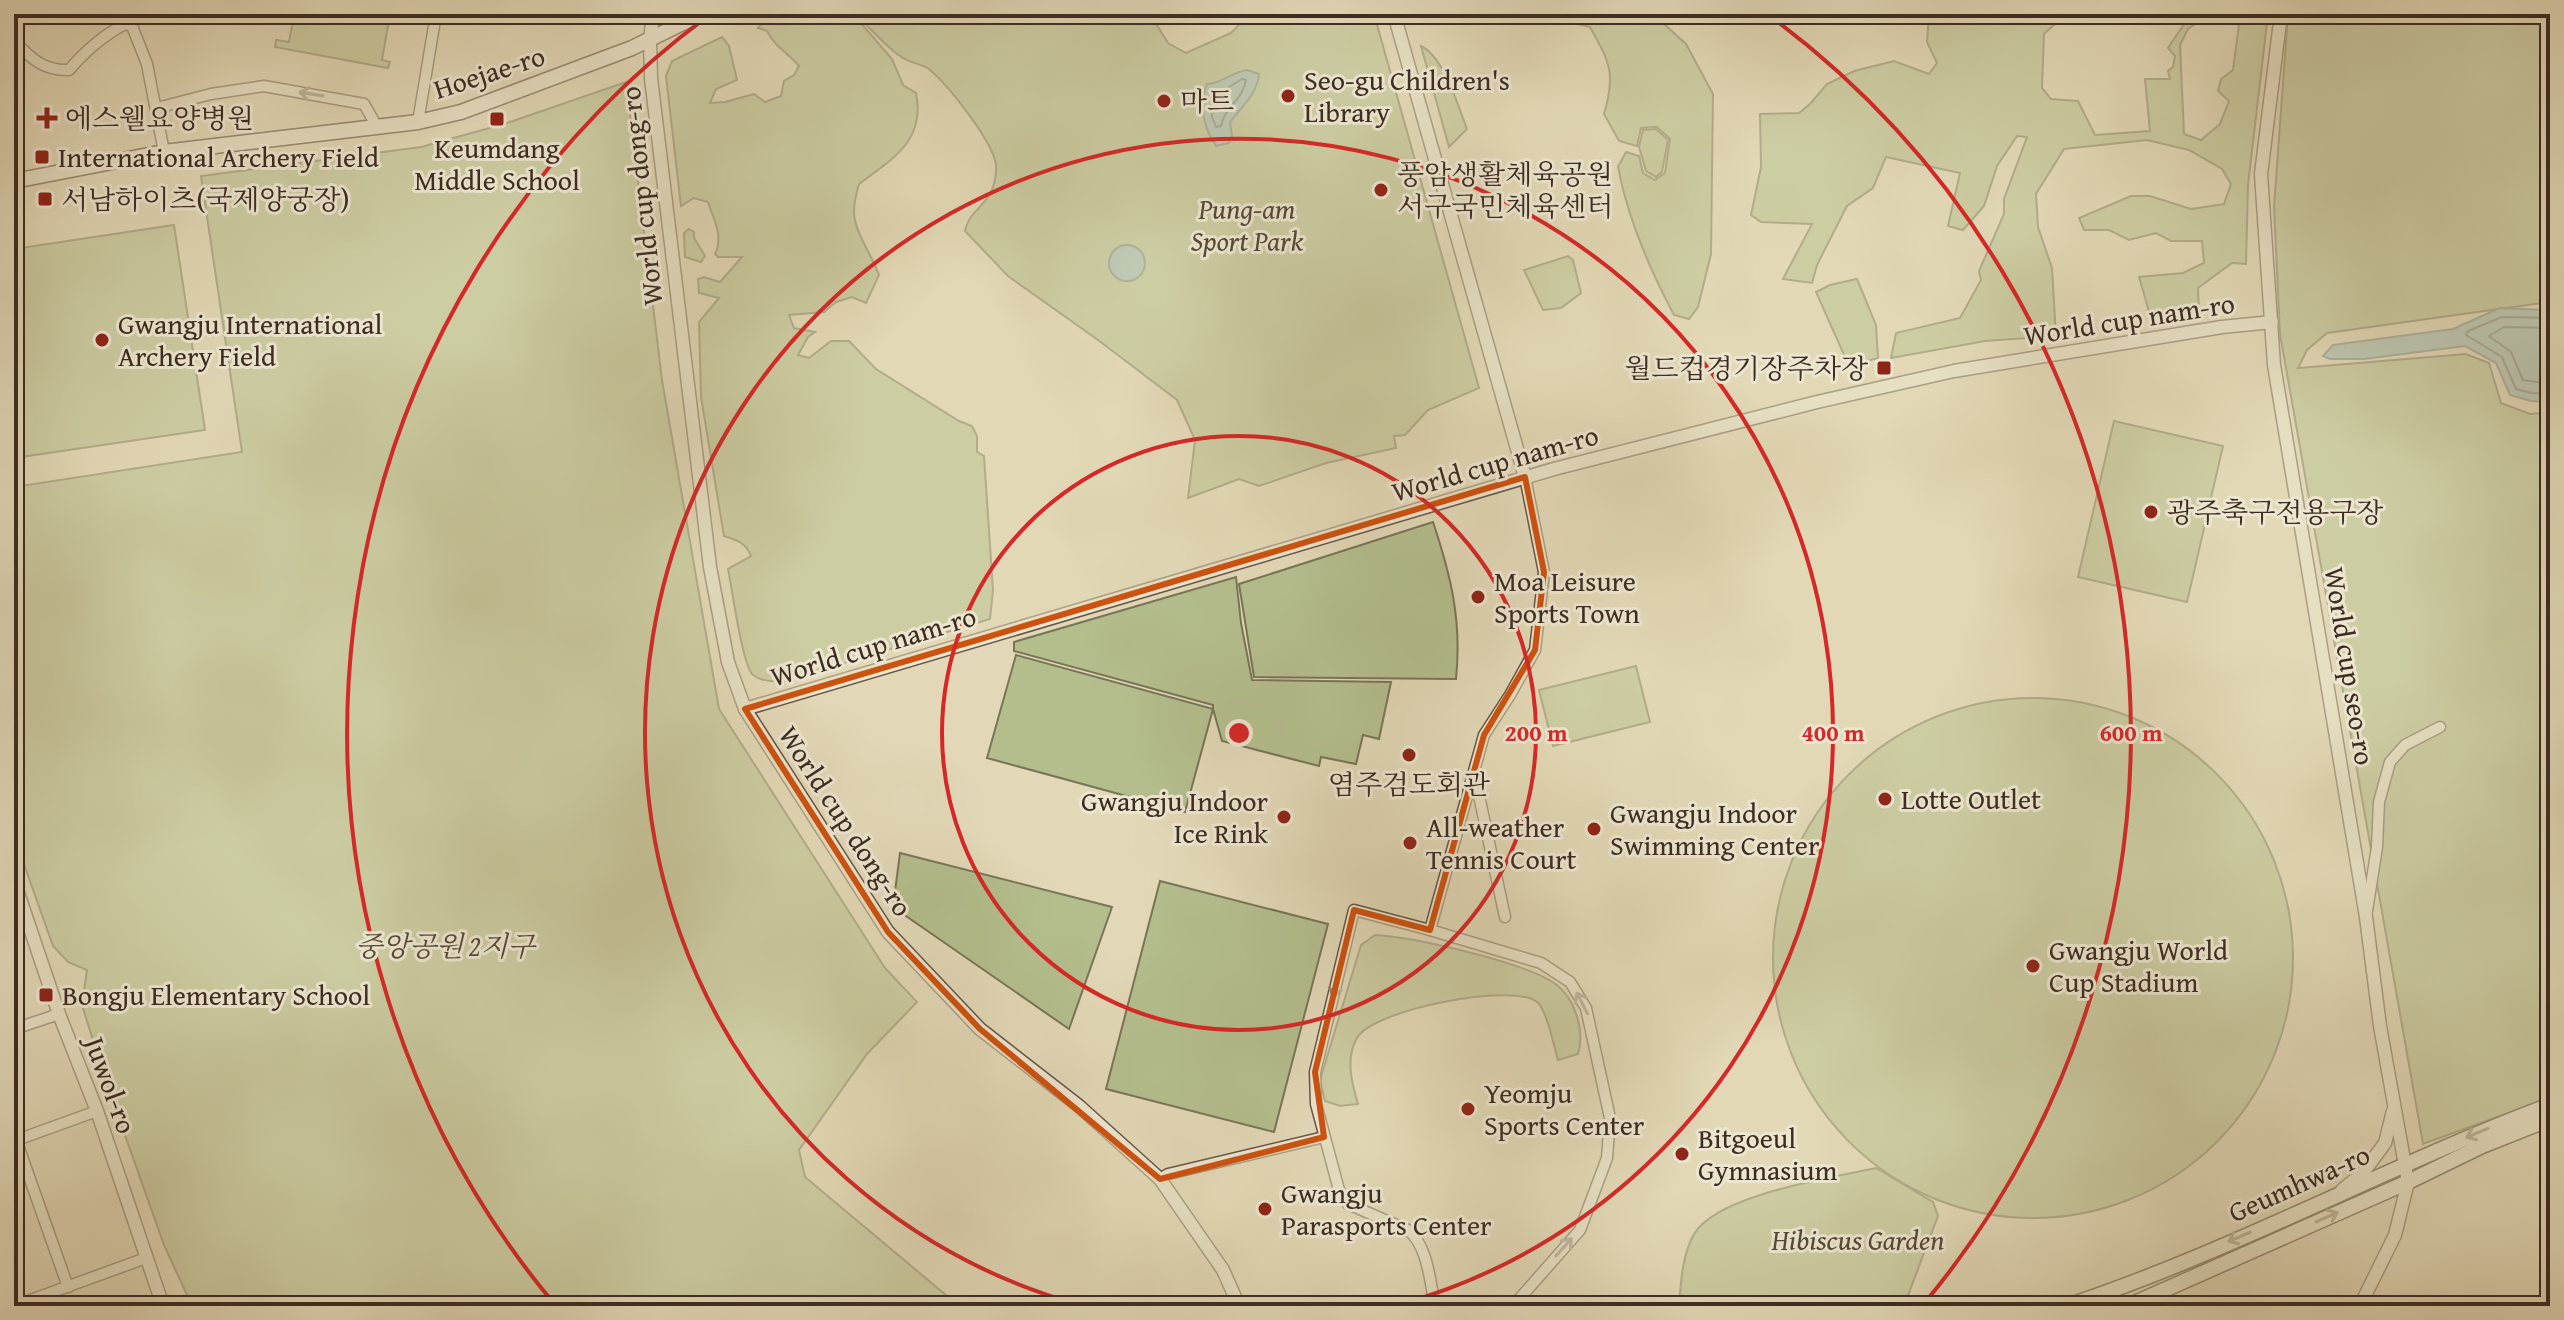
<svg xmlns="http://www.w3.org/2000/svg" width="2564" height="1320" font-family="'Gentium Book Plus','Noto Serif KR',serif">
<rect width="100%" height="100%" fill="#e2d8b7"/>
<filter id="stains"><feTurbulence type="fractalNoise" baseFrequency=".0025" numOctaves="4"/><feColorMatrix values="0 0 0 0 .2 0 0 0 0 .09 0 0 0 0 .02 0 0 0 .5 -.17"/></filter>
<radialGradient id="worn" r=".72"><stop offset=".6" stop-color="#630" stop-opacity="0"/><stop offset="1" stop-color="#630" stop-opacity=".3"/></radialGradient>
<!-- green -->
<g fill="#b4be8d" stroke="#797558" stroke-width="2" fill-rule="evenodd">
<polygon points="294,14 390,14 382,60 390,62 388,68 275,47 276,40 289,42"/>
<path d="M 770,14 L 853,14 L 892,59 L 903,85 L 916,93 C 926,141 892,159 859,184 C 857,192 854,201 854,210 C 853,230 872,255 879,275 L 866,303 L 852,297 L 836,302 L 824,312 L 789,315 L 794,328 L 815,332 L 808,337 L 798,355 L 809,358 L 831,341 L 849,341 L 876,369 L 959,421 L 972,426 L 977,436 L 977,452 L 984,456 L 993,590 L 990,619 L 784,681 C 774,682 762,682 753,675 C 742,665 732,587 728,569 L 751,556 C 746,543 737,540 724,536 L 701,397 L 699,322 L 719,298 L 699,293 L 698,279 L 704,277 L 720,282 L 742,257 L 718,257 L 715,254 C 724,236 713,218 708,202 L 694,198 L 681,206 L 666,76 L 672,61 L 722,37 L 729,46 L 737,80 L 716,89 L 710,103 L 725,102 L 754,94 L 765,102 L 781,96 L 784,81 L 794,75 L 799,66 C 788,53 775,47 767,31 L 758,28 Z"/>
<path d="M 857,14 L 861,14 L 874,24 L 886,22 L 884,14 L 1150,14 L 1168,43 L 1186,53 L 1231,33 L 1249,14 L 1374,14 L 1479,388 L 1428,410 L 1405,435 L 1394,436 L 1396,448 L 1326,463 L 1259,486 L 1239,479 L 1188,498 L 1195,440 L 1177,400 L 1098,340 L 1008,276 L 965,231 C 969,207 997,205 996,166 C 995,144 948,85 930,70 C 923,64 914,64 907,60 C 893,54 867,26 857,14 Z"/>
<path d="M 1558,14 L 1653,14 L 1686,44 L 1713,94 L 1711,254 L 1698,307 L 1689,319 L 1674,315 C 1649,268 1628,220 1618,167 L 1626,152 L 1639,156 L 1643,173 L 1655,180 L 1665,173 L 1670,139 L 1657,127 L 1641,128 L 1637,146 L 1619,141 L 1604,114 C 1616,74 1610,63 1590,27 L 1565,21 Z"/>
<path d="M 1929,14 L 2109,14 L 2109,19 L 2057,22 L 2044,34 L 2042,88 L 2051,99 L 2078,101 L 2095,135 L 2150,131 L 2145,79 L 2170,79 L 2168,71 L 2173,67 L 2175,56 L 2168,48 L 2191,14 L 2268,14 L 2248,185 L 2246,264 L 2232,263 L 2198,288 L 2199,314 L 2152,322 L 2139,277 L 2183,273 L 2204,263 L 2202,241 L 2171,241 L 2156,233 L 2129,240 L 2109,230 L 2084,230 L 2079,218 L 2131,196 L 2150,196 L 2191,209 L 2224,204 L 2231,184 L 2222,169 L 2189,150 L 2147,140 L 2064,149 L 2036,194 L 2038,227 L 2052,268 L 2056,336 L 1985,341 L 1891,358 L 1896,333 L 1960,318 L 1981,280 L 1979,271 L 2004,214 L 2004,199 L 2027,137 L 2017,136 L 1997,166 L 1984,206 L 1963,230 L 1948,226 L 1960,173 L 1886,157 L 1873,188 L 1847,206 L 1817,265 L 1812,283 L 1783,279 L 1812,224 L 1761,222 L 1751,215 L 1761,167 L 1760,114 L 1799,113 L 1810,104 L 1827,84 L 1854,71 L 1894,61 L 1929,74 L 1937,63 L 1927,42 ZM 2205,17 L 2239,24 L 2233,70 L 2221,79 L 2218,91 L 2229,101 L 2220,124 L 2201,140 L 2184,134 L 2180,45 L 2188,29 Z"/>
<polygon points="2288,14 2550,14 2550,302 2327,333 2307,350 2298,368 2466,354 2489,363 2501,403 2530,414 2550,412 2550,1098 2423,1144 2280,334 2274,207"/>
<path d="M 1421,46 C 1444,57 1458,106 1467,129 L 1449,147 Z"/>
<polygon points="626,82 662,380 719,709 885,968 917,1002 867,1054 799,1150 805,1177 959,1306 192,1306 164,1245 105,1079 82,1005 87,970 68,962 53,946 14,836 14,487 242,452 201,176 421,147 504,124"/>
<polygon points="1656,129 1668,140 1662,172 1656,177 1646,171 1639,147 1643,130"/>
<polygon points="174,225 205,430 14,458 14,249"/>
<polygon points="689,229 694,232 694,238 705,256 701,262 685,257 684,233"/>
<polygon points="1568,256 1573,260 1581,293 1561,308 1543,310 1524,270"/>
<polygon points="1857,279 1876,325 1878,358 1849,366 1816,292 1830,285"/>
<polygon points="2114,421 2223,446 2187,602 2078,577"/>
<path d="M 1433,522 C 1451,576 1462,621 1456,679 L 1254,677 L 1239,584 Z"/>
<polygon points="1236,577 1241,623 1252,680 1391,682 1379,739 1363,735 1356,764 1321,757 1319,766 1222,741 1213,709 1185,812 987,758 1016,655 1213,709 1213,705 1014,651 1014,642"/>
<polygon points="1636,666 1650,722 1553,746 1539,690"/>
<circle cx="2033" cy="958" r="260"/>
<polygon points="900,853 1112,907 1069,1029 893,907"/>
<polygon points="1160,881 1328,924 1274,1132 1106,1089"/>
<path d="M 1375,935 C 1414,937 1523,962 1554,983 C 1575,997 1585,1031 1578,1054 L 1558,1060 C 1554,1047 1547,1010 1537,1002 C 1512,982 1372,1010 1357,1038 C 1345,1058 1352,1084 1358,1104 L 1340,1106 L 1325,1101 L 1320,1080 L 1361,945 Z"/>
<path d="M 1876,1168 L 1933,1202 L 1938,1216 L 1904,1306 L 1679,1306 C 1681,1281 1682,1256 1694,1234 C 1718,1194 1832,1178 1876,1168 Z"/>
</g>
<!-- water -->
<g fill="#95b9b3" stroke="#728179" stroke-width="2">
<path d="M 1247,70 L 1259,74 C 1258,92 1241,108 1230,122 L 1232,136 L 1229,143 L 1216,146 C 1204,129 1198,103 1207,84 C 1223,83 1232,72 1247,70 Z"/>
<circle cx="1127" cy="263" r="18"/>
<polygon points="2500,308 2550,310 2550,402 2531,401 2510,395 2496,363 2465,346 2364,359 2330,359 2323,356 2333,345 2453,329"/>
</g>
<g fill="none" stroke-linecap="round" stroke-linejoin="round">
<!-- shore -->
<g stroke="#6a726a" stroke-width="2">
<path d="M 1242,79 L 1246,80 C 1244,98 1224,108 1221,126 L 1216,127 L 1212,117 L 1211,93 L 1224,90 Z"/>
<polyline points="2550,318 2502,317 2468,331 2466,335 2502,357 2516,389 2531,393 2550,394"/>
<polyline points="2550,328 2504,327 2489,336 2511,352 2523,380 2550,384"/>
</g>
<!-- minor casing -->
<g stroke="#675747" stroke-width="13">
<g id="minor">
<path d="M 14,41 C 31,58 43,71 69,70 C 86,50 102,36 125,24 L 132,26 L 147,64 L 164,152"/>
<polyline points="157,108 211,94 264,86 364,104 376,125"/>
<polyline points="418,122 436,14"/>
<polyline points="1475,777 1505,917"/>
<polyline points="2367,911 2377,847 2379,802 2390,762 2405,745 2440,727"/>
<polyline points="1430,930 1484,735 1510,695 1535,650 1544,572 1525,477"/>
<polyline points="14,1029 59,1014"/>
<polyline points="14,1134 68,1287"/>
<polyline points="14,1141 97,1111"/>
<polyline points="1160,1179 1168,1174 1324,1137"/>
<polyline points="14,1306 146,1258"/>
<path d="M 1435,1306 C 1430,1282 1428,1246 1408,1230 L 1348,1204 L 1339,1190 L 1316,1104 L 1315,1072 L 1354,910 L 1430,930 L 1541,963 L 1570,982 L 1586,1008 L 1610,1118 L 1607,1158 L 1580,1230 L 1513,1306"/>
</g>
</g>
<!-- tertiary casing -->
<g stroke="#675747" stroke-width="15">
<g id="tertiary">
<polyline points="653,14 650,41 651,78 710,567 728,662 745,709 888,932 980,1029 1079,1106 1160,1179 1223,1270 1239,1306"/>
<polyline points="1394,14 1525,477"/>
<polyline points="2281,14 2261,174 2274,365 2366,917 2380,1026 2408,1182 2395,1235 2360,1306"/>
<polyline points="745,709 1554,469 1817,402 1954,371 2222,327 2272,322"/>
<polyline points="14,881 59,1014 97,1111 163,1306"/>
<polyline points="2342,1190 2363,1173 2385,1143 2393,1111"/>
</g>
</g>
<!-- secondary casing -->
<g stroke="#3e2c22" stroke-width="17">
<g id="secondary">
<polyline points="14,181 164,152 418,122 461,112 632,48 701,14"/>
<path d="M 2067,1306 C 2233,1251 2387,1166 2550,1105"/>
<polyline points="2128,1306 2408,1182 2482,1146 2550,1119"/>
</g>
</g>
<!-- minor -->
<use href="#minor" stroke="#ece6d0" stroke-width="10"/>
<!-- tertiary -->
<use href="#tertiary" stroke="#ece6d0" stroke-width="12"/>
<!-- secondary -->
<use href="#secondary" stroke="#ece6d0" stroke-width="14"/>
</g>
<!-- one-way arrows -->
<defs><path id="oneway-shaft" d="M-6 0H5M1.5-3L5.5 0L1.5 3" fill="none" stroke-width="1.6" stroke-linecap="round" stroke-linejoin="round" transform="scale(2)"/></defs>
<g stroke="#958979">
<use href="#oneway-shaft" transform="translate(311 94) rotate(-171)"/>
<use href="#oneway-shaft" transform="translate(1336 986) rotate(104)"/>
<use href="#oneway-shaft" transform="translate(1582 1003) rotate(-117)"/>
<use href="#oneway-shaft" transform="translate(2477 1133) rotate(157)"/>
<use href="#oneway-shaft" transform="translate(2327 1217) rotate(-24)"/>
<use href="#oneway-shaft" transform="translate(2239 1237) rotate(157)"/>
<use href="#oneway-shaft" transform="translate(1564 1247) rotate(-48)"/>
</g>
<!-- marked area -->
<path d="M0 0H2564V1320H0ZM 1525,477 L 1544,572 L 1535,650 L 1484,735 L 1430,930 L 1354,910 L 1315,1072 L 1324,1137 L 1160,1179 L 980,1029 L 888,932 L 745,709 Z" fill="#e2d8b7" fill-opacity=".55" fill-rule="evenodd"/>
<path fill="none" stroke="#ce520f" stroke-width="6" stroke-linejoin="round" d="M 1525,477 L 1544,572 L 1535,650 L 1484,735 L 1430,930 L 1354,910 L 1315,1072 L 1324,1137 L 1160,1179 L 980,1029 L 888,932 L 745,709 Z"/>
<!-- distance rings -->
<g fill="none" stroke="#d62828" stroke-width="4">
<circle cx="1239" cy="733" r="297"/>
<path d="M1080 1305A594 594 0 1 1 1398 1305"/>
<path d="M551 1300A892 892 0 0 1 708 16M1770 16A892 892 0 0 1 1927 1300"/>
</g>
<!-- markers -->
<g fill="#8f2418" stroke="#ece6d0" stroke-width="3">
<circle cx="1288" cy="96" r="8"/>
<circle cx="1164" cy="101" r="8"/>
<path d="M43 106h8v8h8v8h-8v8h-8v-8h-8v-8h8z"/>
<rect x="489" y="111" width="16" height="16" rx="4"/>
<rect x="34" y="149" width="16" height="16" rx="4"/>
<circle cx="1381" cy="190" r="8"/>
<rect x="37" y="191" width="16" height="16" rx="4"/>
<circle cx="102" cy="340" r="8"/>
<rect x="1876" y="360" width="16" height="16" rx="4"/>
<circle cx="2151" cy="512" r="8"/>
<circle cx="1478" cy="597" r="8"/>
<circle cx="1409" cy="755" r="8"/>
<circle cx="1885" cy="799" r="8"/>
<circle cx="1284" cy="817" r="8"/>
<circle cx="1594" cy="829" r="8"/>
<circle cx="1410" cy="843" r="8"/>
<circle cx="2033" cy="966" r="8"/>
<rect x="38" y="987" width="16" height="16" rx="4"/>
<circle cx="1468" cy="1109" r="8"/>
<circle cx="1682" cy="1154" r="8"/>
<circle cx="1265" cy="1209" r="8"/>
</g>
<g text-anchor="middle" stroke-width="6" stroke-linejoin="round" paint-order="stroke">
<!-- street labels -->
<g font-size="28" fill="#3e2c22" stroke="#ece6d0">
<text transform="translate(489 72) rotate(-18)" y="10">Hoejae-ro</text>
<text transform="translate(641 196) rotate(-96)" y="10">World cup dong-ro</text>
<text transform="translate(2129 319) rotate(-9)" y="10">World cup nam-ro</text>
<text transform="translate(1495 463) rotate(-16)" y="10">World cup nam-ro</text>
<text transform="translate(873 646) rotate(-17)" y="10">World cup nam-ro</text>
<text transform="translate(2350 666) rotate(81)" y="10">World cup seo-ro</text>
<text transform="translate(846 821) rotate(57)" y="10">World cup dong-ro</text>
<text transform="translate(111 1085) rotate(70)" y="10">Juwol-ro</text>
<text transform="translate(2299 1183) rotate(-24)" y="10">Geumhwa-ro</text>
</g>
<!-- poi labels -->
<g font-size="28" fill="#3e2c22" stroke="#ece6d0" text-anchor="start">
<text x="1304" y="90">Seo-gu Children's<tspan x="1304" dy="32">Library</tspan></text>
<text x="1180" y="111">마트</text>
<text x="65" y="128">에스웰요양병원</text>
<text x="497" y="158" text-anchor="middle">Keumdang<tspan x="497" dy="32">Middle School</tspan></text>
<text x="58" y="167">International Archery Field</text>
<text x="1397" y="184">풍암생활체육공원<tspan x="1397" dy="32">서구국민체육센터</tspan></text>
<text x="61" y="209">서남하이츠(국제양궁장)</text>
<text x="118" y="334">Gwangju International<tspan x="118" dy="32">Archery Field</tspan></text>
<text x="1868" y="378" text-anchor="end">월드컵경기장주차장</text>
<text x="2167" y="522">광주축구전용구장</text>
<text x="1494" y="591">Moa Leisure<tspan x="1494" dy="32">Sports Town</tspan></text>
<text x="1409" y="794" text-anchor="middle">염주검도회관</text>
<text x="1901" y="809">Lotte Outlet</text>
<text x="1268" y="811" text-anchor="end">Gwangju Indoor<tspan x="1268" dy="32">Ice Rink</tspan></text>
<text x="1610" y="823">Gwangju Indoor<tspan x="1610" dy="32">Swimming Center</tspan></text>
<text x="1426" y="837">All-weather<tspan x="1426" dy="32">Tennis Court</tspan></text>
<text x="2049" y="960">Gwangju World<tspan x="2049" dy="32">Cup Stadium</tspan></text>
<text x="62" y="1005">Bongju Elementary School</text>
<text x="1484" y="1103">Yeomju<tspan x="1484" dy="32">Sports Center</tspan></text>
<text x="1698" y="1148">Bitgoeul<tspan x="1698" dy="32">Gymnasium</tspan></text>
<text x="1281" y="1203">Gwangju<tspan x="1281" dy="32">Parasports Center</tspan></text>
</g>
<!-- park labels -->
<g font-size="28" font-style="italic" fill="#564937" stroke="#ece6d0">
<text x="1247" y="219">Pung-am<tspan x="1247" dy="32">Sport Park</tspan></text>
<text x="445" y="956">중앙공원 2지구</text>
<text x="1858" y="1250">Hibiscus Garden</text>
</g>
</g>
<circle cx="1239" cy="733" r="12" fill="#d62828" stroke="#ece6d0" stroke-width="4"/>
<g font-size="24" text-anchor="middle" font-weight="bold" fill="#d62828" stroke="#ece6d0" stroke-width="6" stroke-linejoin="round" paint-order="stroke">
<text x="1536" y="741">200 m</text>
<text x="1833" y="741">400 m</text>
<text x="2131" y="741">600 m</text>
</g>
<!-- margin -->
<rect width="2564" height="1320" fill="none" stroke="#e2d8b7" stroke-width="48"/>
<rect x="16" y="16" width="2532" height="1288" fill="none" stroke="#3e2c22" stroke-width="4"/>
<rect x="24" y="24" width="2516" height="1272" fill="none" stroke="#3e2c22" stroke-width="2"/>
<rect width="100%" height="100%" filter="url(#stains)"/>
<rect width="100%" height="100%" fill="url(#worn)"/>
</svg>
